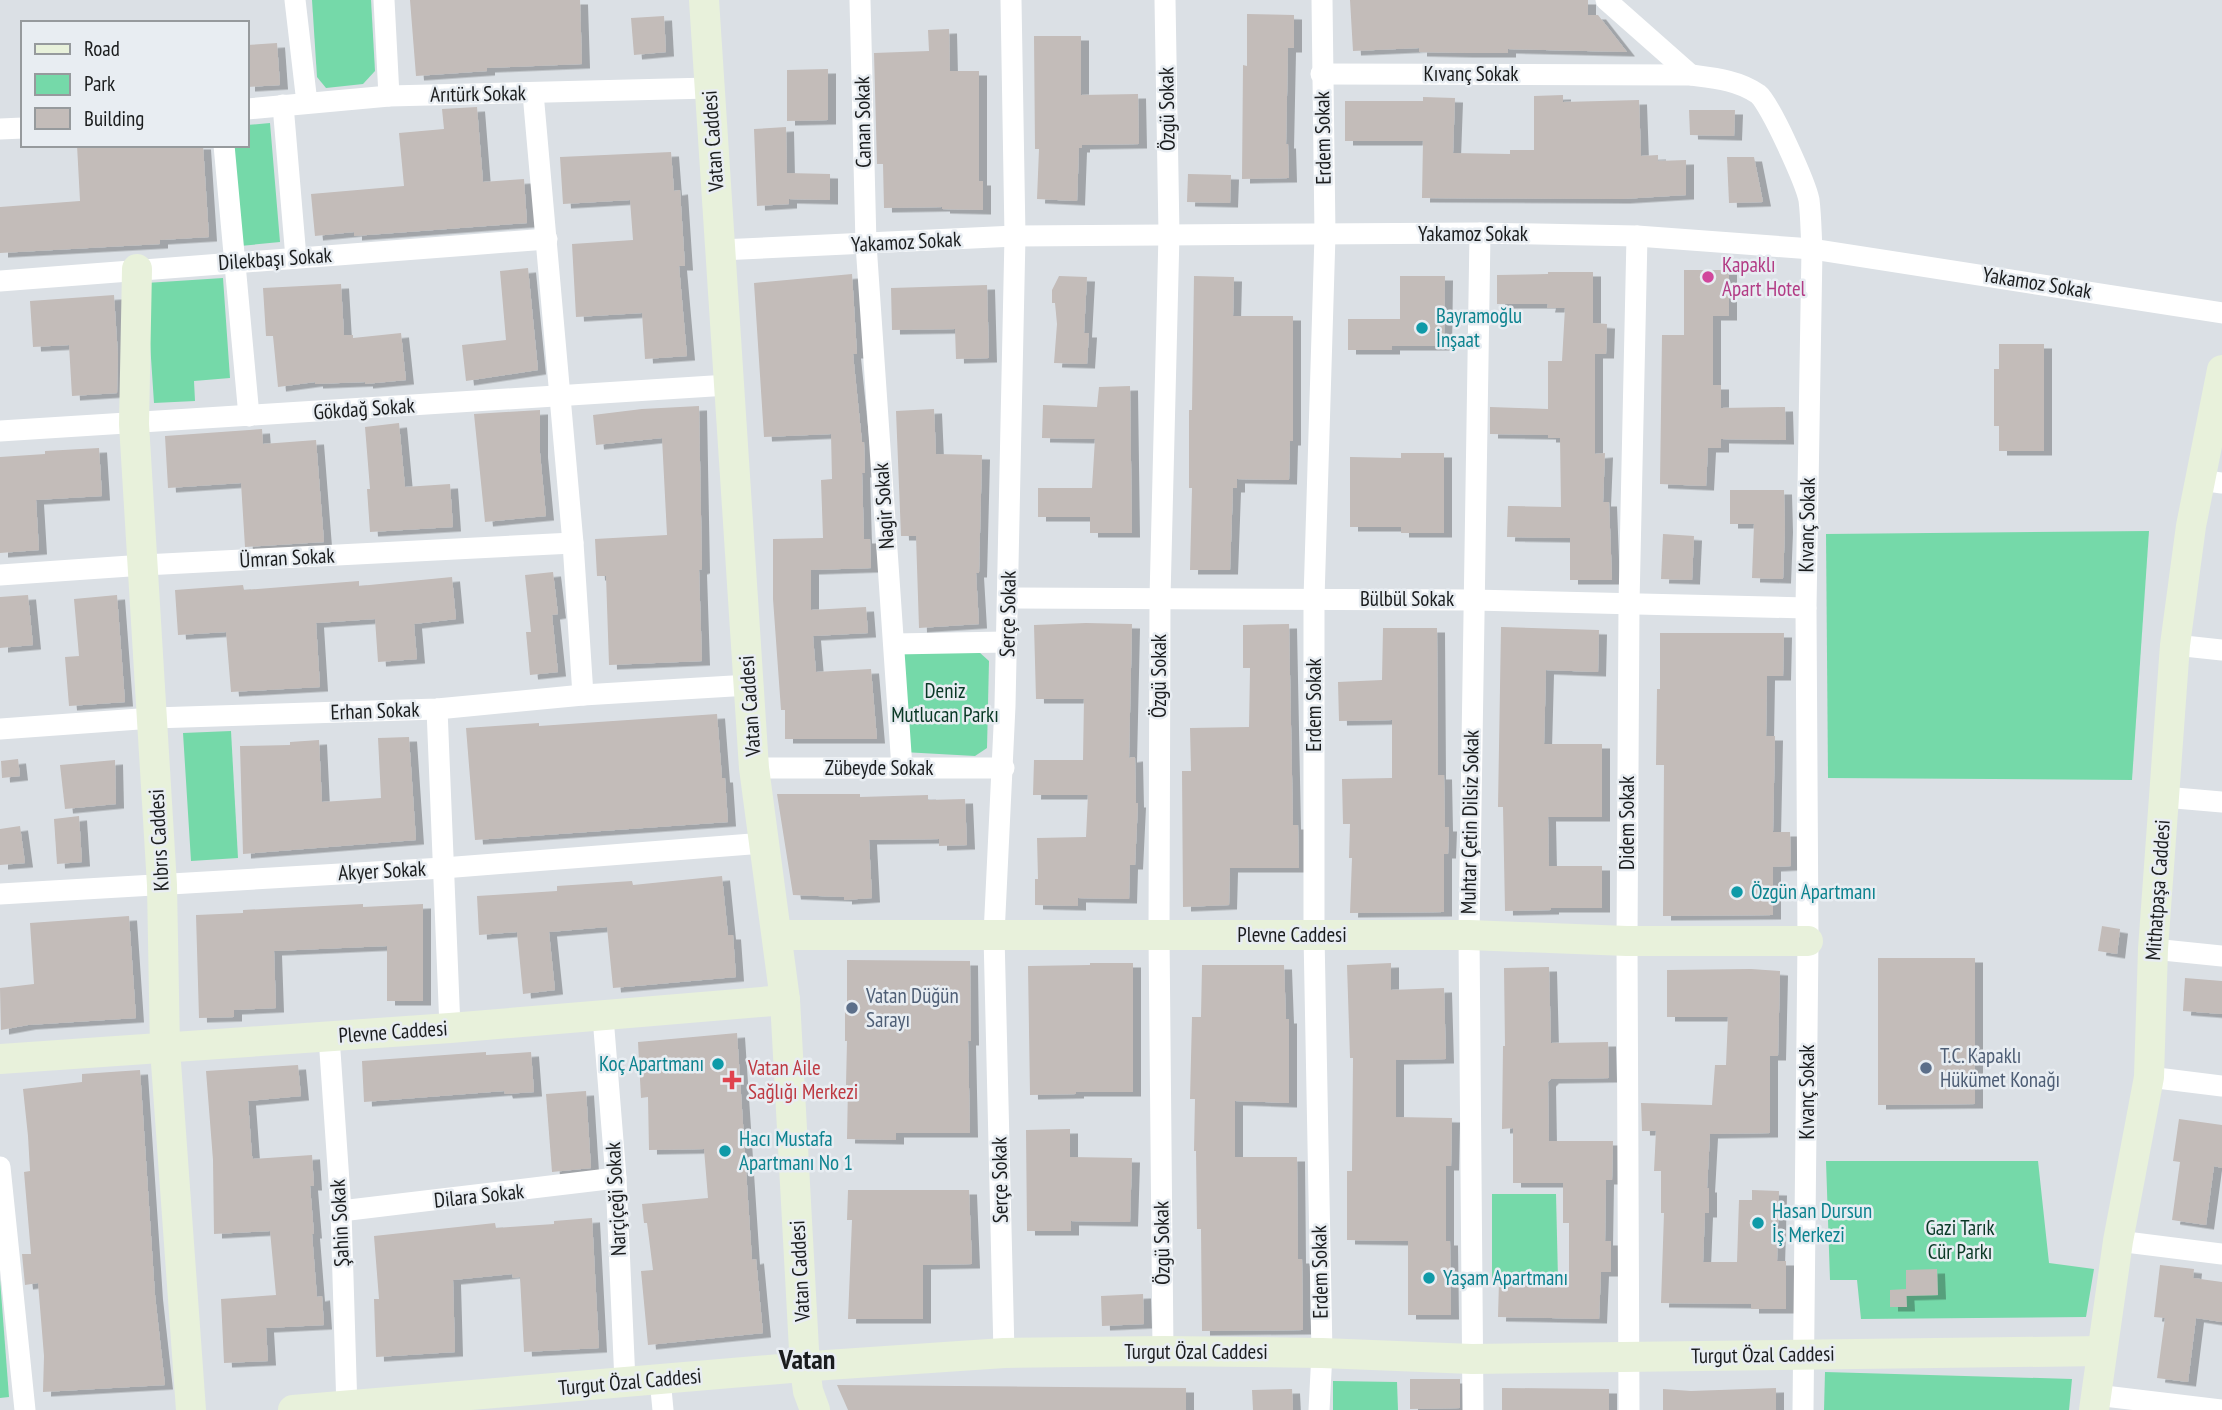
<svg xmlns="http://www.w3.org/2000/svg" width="2222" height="1410" font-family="'PT Sans Narrow',sans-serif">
<defs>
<filter id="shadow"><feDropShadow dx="8" dy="4.5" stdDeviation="0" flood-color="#0004"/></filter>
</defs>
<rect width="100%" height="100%" fill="#dbe0e5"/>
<!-- green -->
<g fill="#75d9a9">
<polygon points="312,0 371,0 375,71 363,84 326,88 317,77"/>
<polygon points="270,123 280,242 240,246 232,145 247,145 247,125"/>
<polygon points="223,278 230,378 194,381 195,401 154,403 146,283"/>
<polygon points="2149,531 2132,780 1828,778 1826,534"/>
<polygon points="902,651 979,652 989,661 987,748 975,756 903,752"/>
<polygon points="231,731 238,858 191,861 183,733"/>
<polygon points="1826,1161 2038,1161 2049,1263 2094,1269 2086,1317 1861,1319 1857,1280 1830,1280"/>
<polygon points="1492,1194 1556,1194 1558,1279 1492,1278"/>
<polygon points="0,1279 9,1397 0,1398"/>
<polygon points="1825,1372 2072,1379 2069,1410 1824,1410"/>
<polygon points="1333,1381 1397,1382 1398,1410 1333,1410"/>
</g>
<!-- building -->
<g fill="#c3bcb9" filter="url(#shadow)">
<polygon points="410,0 580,0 582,64 487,68 487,71 416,76"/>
<polygon points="1350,0 1588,0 1588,15 1598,15 1627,52 1508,49 1508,53 1465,53 1419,52 1419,48 1353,51"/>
<polygon points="1247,14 1294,15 1294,48 1288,48 1286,144 1288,144 1289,178 1242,179 1243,65 1247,66"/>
<polygon points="664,16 666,52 634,55 631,18"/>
<polygon points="949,29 950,71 979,71 979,181 983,181 983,210 942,209 942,207 884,208 883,164 877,164 874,53 929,51 928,30"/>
<polygon points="1034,36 1081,36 1081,95 1138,94 1139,144 1082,145 1082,148 1079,148 1077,201 1037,199 1039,149 1035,149"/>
<polygon points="277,43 280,85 247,87 247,45"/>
<polygon points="828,69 828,120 787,121 787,70"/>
<polygon points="1563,95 1563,102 1639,100 1641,156 1658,155 1658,161 1686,160 1686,195 1622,199 1422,198 1423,141 1345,141 1345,101 1423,101 1423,97 1455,98 1453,153 1510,154 1510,150 1534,150 1534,96"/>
<polygon points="477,107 483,182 524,179 527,223 354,236 354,232 315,236 311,194 404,186 399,133 444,129 442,109"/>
<polygon points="1689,110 1735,110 1734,136 1690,135"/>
<polygon points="786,127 787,173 830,174 830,200 789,199 789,204 757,206 754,129"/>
<polygon points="77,145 203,145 209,237 160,240 160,244 0,253 0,207 80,201"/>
<polygon points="671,152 674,191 680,190 685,266 679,266 687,356 645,359 642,313 576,317 572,244 633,240 630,200 563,204 560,157"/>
<polygon points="1727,157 1754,157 1763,202 1729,203"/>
<polygon points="1188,174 1231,175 1230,203 1187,202"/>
<polygon points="528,268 538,370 466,381 462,345 506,340 500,271"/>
<polygon points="1684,270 1729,270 1729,316 1713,316 1713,385 1721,385 1721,408 1785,407 1786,440 1721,439 1721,448 1708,448 1706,486 1660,484 1662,335 1684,335"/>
<polygon points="1548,272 1593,272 1593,323 1607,324 1606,354 1595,354 1595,454 1605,453 1603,502 1609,502 1612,580 1570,580 1570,538 1507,537 1508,506 1561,507 1560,438 1548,438 1548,435 1490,434 1490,407 1548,409 1548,361 1562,361 1565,308 1547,308 1548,304 1497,304 1497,275 1548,274"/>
<polygon points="852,274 857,354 853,354 862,442 864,442 865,473 862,473 864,539 870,539 871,568 811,570 811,610 866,607 868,633 813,636 816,672 871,669 877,739 785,739 785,710 781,710 773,599 773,539 823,538 821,480 832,479 831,434 764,437 754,283"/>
<polygon points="1059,276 1087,277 1084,333 1089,333 1087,364 1054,363 1057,324 1055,303 1052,303 1052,290"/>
<polygon points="1194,276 1234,277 1233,316 1293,316 1293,441 1290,441 1289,480 1237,479 1237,488 1233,488 1230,570 1190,570 1192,488 1189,488 1189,410 1192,410"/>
<polygon points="1400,276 1445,276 1444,346 1392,346 1392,350 1348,350 1348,319 1400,319"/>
<polygon points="341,284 344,335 353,335 353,338 401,333 406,380 365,384 365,382 315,384 315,382 278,387 273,336 266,336 263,288"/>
<polygon points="987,285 989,358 956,359 955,329 892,330 891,288"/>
<polygon points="114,295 118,356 117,393 72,396 69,345 33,347 30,301"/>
<polygon points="1999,344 2044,344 2044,451 1999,451 1999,426 1994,426 1994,369 1999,369"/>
<polygon points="1130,386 1132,533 1090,533 1090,517 1038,517 1038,488 1092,488 1095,439 1042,438 1043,405 1097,407 1099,387"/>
<polygon points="699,406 702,569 699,570 702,661 609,665 606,576 597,576 595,539 667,535 662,438 596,445 593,415 642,409"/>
<polygon points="934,409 936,454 982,455 979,573 976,573 979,624 919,628 916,536 901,536 896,411"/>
<polygon points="540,410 540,453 546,516 485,522 474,414"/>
<polygon points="399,423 405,487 450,484 453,527 370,532 367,489 370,489 365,427"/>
<polygon points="262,429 263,444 316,440 324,542 245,547 241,483 168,488 165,436"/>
<polygon points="99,448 102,496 36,500 39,550 0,553 0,457 45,454 45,451"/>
<polygon points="1401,453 1444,453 1444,533 1401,533 1401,527 1350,527 1350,457 1401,458"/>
<polygon points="1730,490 1784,490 1785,528 1783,579 1752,578 1754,524 1730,524"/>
<polygon points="1663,534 1694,536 1692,580 1661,579"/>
<polygon points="553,572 558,614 552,615 558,672 530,675 526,632 531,632 525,575"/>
<polygon points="452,577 456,619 414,624 417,659 378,662 375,619 316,623 320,687 231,692 226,632 178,635 175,590 243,585 244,590 359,581 359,586"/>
<polygon points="28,595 33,645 0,648 0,597"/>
<polygon points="117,595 125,702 69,706 65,657 79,656 74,599"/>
<polygon points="1086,623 1132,624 1129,758 1135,757 1136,803 1138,803 1135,865 1130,865 1129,899 1078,898 1078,906 1035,905 1035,879 1038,879 1037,838 1086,837 1088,795 1033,795 1034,760 1083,760 1084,699 1036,699 1034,625"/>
<polygon points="1289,624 1293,825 1298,825 1299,868 1230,868 1229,905 1183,907 1182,771 1191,771 1190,728 1249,727 1250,668 1243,668 1243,625"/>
<polygon points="1501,627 1599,630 1598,672 1546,670 1544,744 1602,744 1602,817 1548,817 1549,866 1602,866 1602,908 1551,908 1551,910 1505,911 1503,807 1498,807"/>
<polygon points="1383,628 1437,628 1438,775 1444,775 1445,827 1449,827 1448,854 1444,854 1444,912 1350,913 1352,858 1349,858 1350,824 1343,824 1342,779 1392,778 1392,720 1339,721 1338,682 1382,680"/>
<polygon points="1660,633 1784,633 1783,676 1767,676 1766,736 1775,736 1773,832 1790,832 1791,866 1773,867 1773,915 1663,916 1664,765 1656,765 1657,689 1660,689"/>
<polygon points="717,714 722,778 725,778 728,822 475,840 466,728 539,723 539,726"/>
<polygon points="409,737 416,840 243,854 240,746 290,745 290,742 319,740 322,802 381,798 378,738"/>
<polygon points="18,759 20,776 2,778 1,761"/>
<polygon points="115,760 116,804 65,809 60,765"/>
<polygon points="777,794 860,794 860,797 928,795 928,800 965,799 967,845 939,846 939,839 869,840 872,898 844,900 844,897 793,895"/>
<polygon points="79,816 82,862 57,864 54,819"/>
<polygon points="20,826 25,863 0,865 0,829"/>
<polygon points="722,876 728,935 733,935 736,977 613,988 607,927 549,932 555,990 523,994 517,932 479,935 477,896 557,891 557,886 632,881 633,885"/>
<polygon points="363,904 363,907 423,904 423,1001 387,1001 387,946 274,951 276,1008 234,1010 234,1017 199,1018 196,915 243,913 243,910"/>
<polygon points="129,916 136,1018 28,1025 1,1030 0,988 34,984 30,923"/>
<polygon points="2102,926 2120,929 2117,954 2098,951"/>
<polygon points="1878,958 1975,958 1975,1104 1878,1105"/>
<polygon points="847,960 970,961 971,1041 968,1041 970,1133 896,1133 896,1140 847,1139 848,1085 846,1085 847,1041 845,1041 845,1011 847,1011"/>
<polygon points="1090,963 1133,963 1133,1092 1076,1092 1076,1094 1030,1095 1028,966 1090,965"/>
<polygon points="1391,963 1391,990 1444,988 1446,1059 1396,1060 1396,1117 1452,1118 1451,1166 1446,1166 1446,1241 1450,1241 1451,1315 1408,1315 1408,1241 1347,1240 1347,1171 1352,1171 1353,1058 1350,1058 1347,965"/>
<polygon points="1202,965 1284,965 1286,1019 1289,1019 1289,1103 1235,1101 1235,1157 1297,1157 1298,1259 1302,1259 1303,1330 1202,1331 1201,1229 1197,1229 1196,1151 1194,1151 1195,1099 1190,1099 1192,1017 1201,1017"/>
<polygon points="1549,967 1551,1043 1608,1042 1609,1078 1551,1079 1548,1082 1549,1141 1613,1141 1612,1180 1606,1180 1605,1241 1611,1241 1611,1272 1601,1272 1599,1319 1498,1317 1499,1281 1569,1283 1569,1223 1563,1223 1563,1183 1513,1183 1513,1128 1502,1129 1503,1046 1505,1046 1504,968"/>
<polygon points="1751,969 1780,971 1778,1056 1770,1056 1770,1133 1710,1134 1707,1188 1709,1188 1709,1213 1705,1213 1703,1262 1737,1262 1739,1200 1752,1200 1752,1190 1779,1191 1777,1261 1786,1261 1786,1309 1751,1309 1751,1304 1661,1303 1664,1213 1661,1213 1661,1171 1654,1171 1656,1131 1642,1131 1641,1103 1712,1105 1715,1065 1726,1065 1728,1017 1667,1017 1667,970"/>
<polygon points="2185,978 2222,981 2222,1014 2183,1011"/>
<polygon points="737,1033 752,1260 756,1259 763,1333 648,1345 641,1271 653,1270 647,1223 644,1223 642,1204 708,1198 704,1149 649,1150 648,1097 641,1098 638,1042"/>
<polygon points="486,1052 486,1055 531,1052 534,1092 505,1094 504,1091 364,1102 362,1061"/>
<polygon points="298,1065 301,1096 248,1101 252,1156 253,1159 312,1155 314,1186 310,1186 314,1234 312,1234 317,1297 322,1296 324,1325 266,1328 268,1361 224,1363 221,1299 276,1295 270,1231 214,1234 213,1160 206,1071"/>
<polygon points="140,1070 155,1295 165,1385 43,1392 44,1356 38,1283 25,1285 22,1254 31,1254 24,1172 30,1171 28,1136 23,1089 82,1082 82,1074"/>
<polygon points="586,1091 591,1168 552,1172 546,1094"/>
<polygon points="2179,1119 2222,1125 2222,1168 2214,1166 2206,1225 2172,1220 2180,1162 2173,1161"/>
<polygon points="1070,1129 1070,1157 1132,1158 1130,1222 1071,1221 1071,1231 1027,1231 1026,1130"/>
<polygon points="848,1190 969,1190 972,1264 923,1265 923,1319 848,1319 852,1220 847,1220"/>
<polygon points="592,1218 599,1348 524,1352 520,1277 513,1278 512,1274 453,1280 455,1352 376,1357 374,1299 379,1299 374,1236 495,1223 496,1228 554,1224 554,1221"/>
<polygon points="2160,1265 2194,1269 2193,1278 2222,1282 2222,1322 2196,1318 2188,1382 2157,1378 2165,1318 2154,1317"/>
<polygon points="1937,1269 1938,1295 1906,1296 1906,1270"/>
<polygon points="1906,1289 1907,1307 1890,1307 1890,1290"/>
<polygon points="1143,1294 1144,1324 1102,1326 1101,1296"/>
<polygon points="1410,1379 1460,1379 1460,1408 1410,1409"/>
<polygon points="837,1385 1186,1388 1186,1410 848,1410"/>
<polygon points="1502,1388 1609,1389 1609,1410 1502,1410"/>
<polygon points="1776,1388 1776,1410 1663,1410 1663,1389 1691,1391"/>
<polygon points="1292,1389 1293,1410 1253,1410 1252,1390"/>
</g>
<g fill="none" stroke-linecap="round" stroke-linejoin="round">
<!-- street -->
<g stroke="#fff" stroke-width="21">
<polyline points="295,0 307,103"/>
<polyline points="384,0 389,96"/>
<polyline points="860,0 866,244 902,768"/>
<polyline points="1606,0 1691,75"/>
<path d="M 1321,74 L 1691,75 C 1714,78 1738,80 1758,94 C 1770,103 1806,184 1809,200 C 1811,216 1811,233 1812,249 L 1806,608 L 1808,941 L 1803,1410"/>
<polyline points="533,93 573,543 583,695"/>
<polyline points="283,105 296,258"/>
<polyline points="247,109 389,96 709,88"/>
<polyline points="0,129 23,128"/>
<polyline points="224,145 249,416"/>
<polyline points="720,250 1015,236 1480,233 1637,236 1812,249 2222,313"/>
<polyline points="0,281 547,239"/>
<polyline points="0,431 728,385"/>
<polyline points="2200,480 2222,483"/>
<polyline points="0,575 144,565 573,543"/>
<polyline points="1008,598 1473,600 1806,608"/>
<polyline points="894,644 1007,642"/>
<polyline points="2175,645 2222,650"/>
<polyline points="437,709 450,1028"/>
<polyline points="0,729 153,718 437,709 583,695 749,685"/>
<polyline points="754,768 1004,768"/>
<polyline points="2164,797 2222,802"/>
<polyline points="0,894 443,868 765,843"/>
<polyline points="2153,949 2222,956"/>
<polyline points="603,1017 616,1178 625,1382"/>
<polyline points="329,1037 341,1211 347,1410"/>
<polyline points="2149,1077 2222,1086"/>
<polyline points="0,1167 25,1410"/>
<polyline points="341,1211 616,1178"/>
<polyline points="2118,1241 2222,1254"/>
<polyline points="1163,1351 1159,935 1160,598 1169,234 1165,0"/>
<polyline points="1004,1353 994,935 1005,706 1015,236 1011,0"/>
<polyline points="660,1379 663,1410"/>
<polyline points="2096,1395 2221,1410"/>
<polyline points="1319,1410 1322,1353 1314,935 1314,599 1325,235 1322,0"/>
<polyline points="1473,1410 1469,935 1480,233"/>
<polyline points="1629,1410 1627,941 1629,604 1637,236"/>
</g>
<!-- secondary -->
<g stroke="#e8f1db" stroke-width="30">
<polyline points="704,0 754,768 785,1000 805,1368 808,1391 815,1410"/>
<polyline points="137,269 134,424 162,885 165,1049 191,1410"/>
<polyline points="777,935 1469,935 1627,941 1808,941"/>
<polyline points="0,1059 450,1028 785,1000"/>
<polyline points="293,1410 827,1365 1004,1353 1163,1351 1322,1353 1472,1359 2102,1351"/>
<polyline points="2094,1410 2118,1241 2149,1077 2153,949 2175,645 2191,526 2222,370"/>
</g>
</g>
<!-- markers -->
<circle fill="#d1479c" stroke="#e8edf2" stroke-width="2.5" cx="1708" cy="277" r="7"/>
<g fill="#0f9aa8" stroke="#e8edf2" stroke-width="2.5">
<circle cx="1422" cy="328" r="7"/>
<circle cx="1737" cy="892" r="7"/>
<circle cx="718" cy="1064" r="7"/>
<circle cx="725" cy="1151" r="7"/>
<circle cx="1758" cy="1223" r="7"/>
<circle cx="1429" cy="1278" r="7"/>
</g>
<g fill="#5c6f8a" stroke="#e8edf2" stroke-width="2.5">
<circle cx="852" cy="1008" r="7"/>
<circle cx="1926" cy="1068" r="7"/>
</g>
<path fill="#e0444e" stroke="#e8edf2" stroke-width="2.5" d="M728.5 1069.5h7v7h7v7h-7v7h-7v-7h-7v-7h7z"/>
<g text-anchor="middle" stroke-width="5" stroke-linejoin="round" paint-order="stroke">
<!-- street labels -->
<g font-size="21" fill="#1b1d1e" stroke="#e8edf2">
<text x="1471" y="81">Kıvanç Sokak</text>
<text transform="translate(478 94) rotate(-1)" y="7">Arıtürk Sokak</text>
<text transform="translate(1167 109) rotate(-91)" y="7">Özgü Sokak</text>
<text transform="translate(863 122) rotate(-91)" y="7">Canan Sokak</text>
<text transform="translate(1323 138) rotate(-91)" y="7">Erdem Sokak</text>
<text transform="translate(713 141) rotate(-94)" y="7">Vatan Caddesi</text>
<text x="1473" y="241">Yakamoz Sokak</text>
<text transform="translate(906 242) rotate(-3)" y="7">Yakamoz Sokak</text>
<text transform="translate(275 259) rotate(-4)" y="7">Dilekbaşı Sokak</text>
<text transform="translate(2037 283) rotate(9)" y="7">Yakamoz Sokak</text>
<text transform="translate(364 409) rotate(-4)" y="7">Gökdağ Sokak</text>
<text transform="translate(884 506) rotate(-94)" y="7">Nagir Sokak</text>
<text transform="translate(1807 525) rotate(-89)" y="7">Kıvanç Sokak</text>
<text transform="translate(287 558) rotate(-3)" y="7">Ümran Sokak</text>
<text x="1407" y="606">Bülbül Sokak</text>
<text transform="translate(1008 614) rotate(-89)" y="7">Serçe Sokak</text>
<text transform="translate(1159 676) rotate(-90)" y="7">Özgü Sokak</text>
<text transform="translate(1314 705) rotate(-90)" y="7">Erdem Sokak</text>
<text transform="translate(750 706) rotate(-94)" y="7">Vatan Caddesi</text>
<text transform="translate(375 711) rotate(-2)" y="7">Erhan Sokak</text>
<text x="879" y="775">Zübeyde Sokak</text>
<text transform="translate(1470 822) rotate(-89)" y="7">Muhtar Çetin Dilsiz Sokak</text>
<text transform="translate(1627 823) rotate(-90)" y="7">Didem Sokak</text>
<text transform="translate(159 840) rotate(-93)" y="7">Kıbrıs Caddesi</text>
<text transform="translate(382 871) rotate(-3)" y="7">Akyer Sokak</text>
<text transform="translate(2158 890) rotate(-86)" y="7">Mithatpaşa Caddesi</text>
<text x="1292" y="942">Plevne Caddesi</text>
<text transform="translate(393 1032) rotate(-4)" y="7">Plevne Caddesi</text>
<text transform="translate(1807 1092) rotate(-90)" y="7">Kıvanç Sokak</text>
<text transform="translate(1000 1180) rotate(-91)" y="7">Serçe Sokak</text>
<text transform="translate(479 1196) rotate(-6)" y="7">Dilara Sokak</text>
<text transform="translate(616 1199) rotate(-93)" y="7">Narçiçeği Sokak</text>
<text transform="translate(340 1223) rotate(-93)" y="7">Şahin Sokak</text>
<text transform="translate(1162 1243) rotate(-91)" y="7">Özgü Sokak</text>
<text transform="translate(800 1271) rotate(-93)" y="7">Vatan Caddesi</text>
<text transform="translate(1320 1272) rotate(-91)" y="7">Erdem Sokak</text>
<text x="1196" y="1359">Turgut Özal Caddesi</text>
<text transform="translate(1763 1355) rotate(-1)" y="7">Turgut Özal Caddesi</text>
<text transform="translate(630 1382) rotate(-5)" y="7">Turgut Özal Caddesi</text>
</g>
<!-- hotel labels -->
<g font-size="21" fill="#b23c85" stroke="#e8edf2" text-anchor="start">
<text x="1722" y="272">Kapaklı<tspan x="1722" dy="24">Apart Hotel</tspan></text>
</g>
<!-- culture labels -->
<g font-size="21" fill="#0d838f" stroke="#e8edf2" text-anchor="start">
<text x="1436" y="323">Bayramoğlu<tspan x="1436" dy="24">İnşaat</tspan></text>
<text x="1751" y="899">Özgün Apartmanı</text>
<text x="704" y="1071" text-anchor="end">Koç Apartmanı</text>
<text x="739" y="1146">Hacı Mustafa<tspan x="739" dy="24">Apartmanı No 1</tspan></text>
<text x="1772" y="1218">Hasan Dursun<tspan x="1772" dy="24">İş Merkezi</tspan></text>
<text x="1443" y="1285">Yaşam Apartmanı</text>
</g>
<!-- park labels -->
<g font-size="21" fill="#093825" stroke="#e8edf2">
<text x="945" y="698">Deniz<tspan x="945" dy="24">Mutlucan Parkı</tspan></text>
<text x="1960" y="1235">Gazi Tarık<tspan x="1960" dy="24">Cür Parkı</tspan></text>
</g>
<!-- service labels -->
<g font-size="21" fill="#4e5e75" stroke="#e8edf2" text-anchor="start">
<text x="866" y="1003">Vatan Düğün<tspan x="866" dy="24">Sarayı</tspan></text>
<text x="1940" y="1063">T.C. Kapaklı<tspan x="1940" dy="24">Hükümet Konağı</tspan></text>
</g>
<!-- health labels -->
<g font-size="21" fill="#be3a42" stroke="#e8edf2" text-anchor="start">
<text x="748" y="1075">Vatan Aile<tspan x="748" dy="24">Sağlığı Merkezi</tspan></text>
</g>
<!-- district labels -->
<g font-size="28" font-weight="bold" fill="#1b1d1e" stroke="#e8edf2">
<text x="807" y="1369">Vatan</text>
</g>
</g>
<!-- legend -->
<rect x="21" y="21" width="228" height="126" fill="#e8edf2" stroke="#969a9d" stroke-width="2"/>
<rect x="35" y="44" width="35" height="10" fill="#e8f1db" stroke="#969a9d" stroke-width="2"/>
<text x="84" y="56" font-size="21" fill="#1b1d1e">Road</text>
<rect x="35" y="74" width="35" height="21" fill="#75d9a9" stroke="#969a9d" stroke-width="2"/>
<text x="84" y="91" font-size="21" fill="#1b1d1e">Park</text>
<rect x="35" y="108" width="35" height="21" fill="#c3bcb9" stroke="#969a9d" stroke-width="2"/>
<text x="84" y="126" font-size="21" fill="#1b1d1e">Building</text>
</svg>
